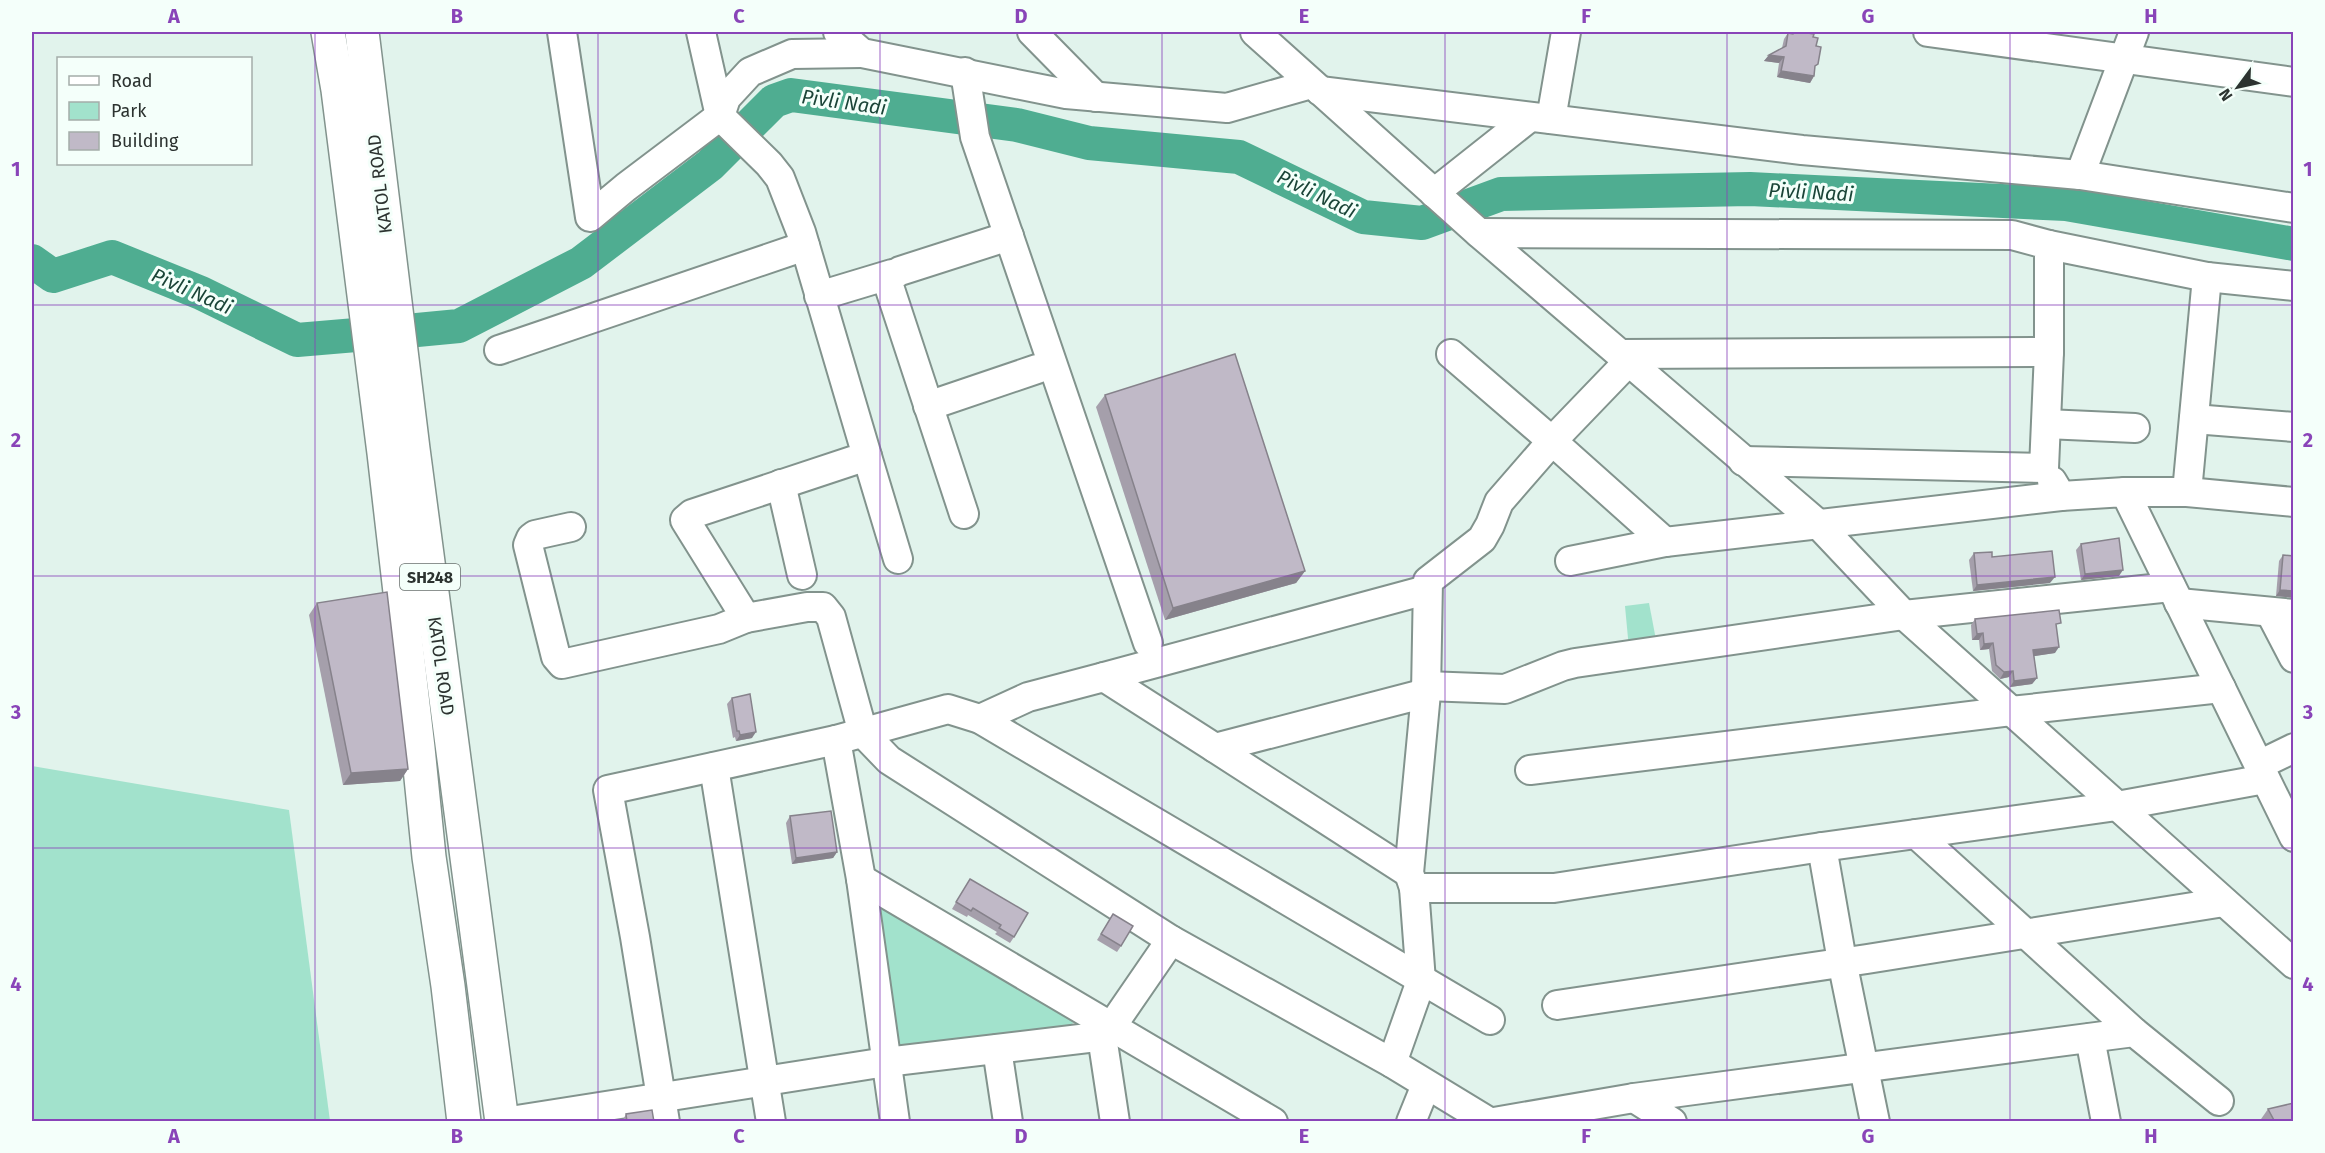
<svg xmlns="http://www.w3.org/2000/svg" width="2325" height="1153" font-family="'Fira Sans',sans-serif">
<rect width="100%" height="100%" fill="#e1f3ec"/>
<!-- green -->
<g fill="#a2e2cc">
<polygon points="1649,603 1657,645 1629,649 1625,606"/>
<polygon points="32,766 289,810 330,1121 32,1121"/>
<polygon points="883,905 1075,1016 1072,1025 899,1047 896,1042 874,909"/>
</g>
<g fill="none" stroke-linecap="round" stroke-linejoin="round">
<!-- river -->
<g stroke="#4fad91" stroke-width="34">
<polyline points="32,261 53,276 112,257 201,293 297,340 356,335"/>
<polyline points="417,330 459,326 581,263 710,165 774,101 791,95 1017,125 1089,143 1239,157 1363,217 1422,223 1501,194 1750,189 2066,204 2294,244"/>
</g>
<!-- minor casing -->
<g stroke="#82938d" stroke-width="32">
<g id="minor">
<polyline points="562,32 590,217 626,187 720,116 726,98 750,72 792,54 862,53"/>
<polyline points="838,32 862,53 1066,94 1227,108 1311,84"/>
<polyline points="1032,32 1096,97"/>
<polyline points="1255,32 1479,233 1817,523 1904,615 2294,964"/>
<polyline points="1928,32 2294,82"/>
<polyline points="965,72 975,137 1148,643"/>
<polyline points="1320,91 1802,150 2080,175 2294,208"/>
<polyline points="1551,119 1566,32"/>
<polyline points="2080,175 2134,32"/>
<polyline points="1434,193 1530,117"/>
<polyline points="1479,233 2012,235 2049,245 2049,352 2044,468 1743,461"/>
<polyline points="2049,245 2207,277 2294,286"/>
<polyline points="819,296 892,274"/>
<polyline points="499,350 805,246"/>
<polyline points="1451,354 1552,441 1665,542 2061,496"/>
<polyline points="1620,354 2049,352"/>
<polyline points="928,406 1037,369"/>
<polyline points="2194,419 2294,427"/>
<polyline points="2046,424 2135,428"/>
<polyline points="867,456 898,559"/>
<polyline points="2052,481 2061,496 2125,492 2294,837"/>
<polyline points="781,484 802,575"/>
<polyline points="2125,492 2187,492 2294,502"/>
<polyline points="2187,492 2207,277"/>
<polyline points="964,514 888,283 888,278 900,271 1009,236"/>
<polyline points="571,527 535,535 531,538 528,545 556,657 562,664 719,629 746,618 685,520 692,514 867,456 801,232 780,178 769,164 720,116 701,32"/>
<polyline points="1570,561 1665,542"/>
<polyline points="2179,603 2294,614"/>
<polyline points="2270,612 2294,658"/>
<polyline points="746,618 807,607 823,607 831,617 863,733 889,760 1171,940"/>
<polyline points="1104,677 1426,590"/>
<polyline points="1426,686 1505,689 1563,666 1575,663 1904,615 2171,587"/>
<polyline points="1426,693 1428,581 1482,539 1490,525 1499,502 1552,441 1628,362"/>
<polyline points="980,719 1028,697 1104,677 1215,748 1426,693 1409,873 1414,888 1421,981 1392,1063 1489,1122"/>
<polyline points="836,740 861,879 895,1122"/>
<polyline points="1215,748 1409,873"/>
<polyline points="2259,765 2294,748"/>
<polyline points="714,767 771,1122"/>
<polyline points="1530,770 2011,711 2221,688"/>
<polyline points="1916,834 2134,1032"/>
<polyline points="1822,847 1842,961 1875,1122"/>
<polyline points="861,879 1273,1122"/>
<polyline points="1414,888 1554,888 1822,847 2117,806 2265,779"/>
<polyline points="1557,1005 1867,959 2224,902"/>
<polyline points="2090,1038 2106,1122"/>
<polyline points="997,1049 1008,1122"/>
<polyline points="1634,1098 1672,1122"/>
<polyline points="505,1122 886,1062 1105,1036"/>
<polyline points="665,1122 635,937 608,790 836,740 948,709 980,719 1490,1020"/>
<polyline points="1115,1122 1103,1043 1105,1036 1171,940 1392,1063"/>
<polyline points="1411,1122 1426,1085"/>
<polyline points="1494,1122 1634,1098 2134,1032 2219,1101"/>
</g>
</g>
<!-- major casing -->
<g stroke="#82938d" stroke-width="36">
<g id="major">
<polyline points="328,32 338,90 384,453 418,748 429,857 448,986 464,1122"/>
<polyline points="362,32 413,449 502,1122"/>
</g>
</g>
<!-- minor -->
<use href="#minor" stroke="#fff" stroke-width="28"/>
<!-- major -->
<use href="#major" stroke="#fff" stroke-width="33"/>
</g>
<!-- wall -->
<g fill="#a59fab">
<polygon points="1793,32 1801,32 1813,37 1816,46 1814,76 1810,83 1777,77 1779,63 1764,61 1769,55 1782,48 1784,39 1788,33 1792,34"/>
<polygon points="1105,395 1305,571 1296,583 1165,620 1096,407"/>
<polygon points="2081,544 2119,576 2081,580 2076,550"/>
<polygon points="1974,553 1992,557 2050,583 1973,591 1969,560"/>
<polygon points="2283,555 2294,598 2276,596 2279,561"/>
<polygon points="317,603 408,769 400,781 343,785 309,615"/>
<polygon points="1975,619 2056,629 2055,653 2034,656 2037,678 2032,684 2010,687 2009,677 2000,679 1992,671 1989,649 1980,650 1979,640 1972,640 1971,625"/>
<polygon points="732,698 752,738 736,741 735,737 733,738 727,704"/>
<polygon points="790,816 837,852 833,858 792,864 786,823"/>
<polygon points="970,879 1014,937 1010,943 995,934 997,932 968,915 967,917 952,909"/>
<polygon points="1113,914 1121,946 1117,952 1097,940"/>
<polygon points="2268,1109 2294,1122 2259,1122"/>
<polygon points="626,1114 654,1122 622,1122"/>
</g>
<!-- shaded-wall -->
<g fill="#86828b">
<polygon points="1769,55 1784,57 1779,63 1764,61"/>
<polygon points="1781,71 1814,76 1810,83 1777,77"/>
<polygon points="2123,570 2119,576 2081,580 2085,574"/>
<polygon points="1305,571 1296,583 1165,620 1173,608"/>
<polygon points="2055,577 2050,583 1973,591 1977,585"/>
<polygon points="2280,590 2294,591 2294,598 2276,596"/>
<polygon points="1983,633 1979,640 1972,640 1977,634"/>
<polygon points="1993,643 1989,649 1980,650 1984,644"/>
<polygon points="2059,647 2055,653 2029,657 2033,650"/>
<polygon points="2013,671 2009,677 2000,679 2004,672"/>
<polygon points="2037,678 2032,684 2010,687 2014,681"/>
<polygon points="756,732 752,738 736,741 740,735"/>
<polygon points="408,769 400,781 343,785 351,773"/>
<polygon points="837,852 833,858 792,864 796,858"/>
</g>
<!-- building -->
<g fill="#c0b9c7" stroke="#86828b" stroke-width="1.5">
<polygon points="1794,32 1801,32 1814,34 1813,37 1818,38 1816,46 1821,47 1818,64 1815,66 1814,76 1781,71 1784,57 1769,55 1786,46 1788,33 1793,34"/>
<polygon points="1235,354 1305,571 1173,608 1105,395"/>
<polygon points="2119,538 2123,570 2085,574 2081,544"/>
<polygon points="2052,551 2055,577 1977,585 1974,553 1992,552 1992,557"/>
<polygon points="2283,555 2294,556 2294,591 2280,590"/>
<polygon points="387,592 408,769 351,773 317,603"/>
<polygon points="2059,610 2061,623 2056,624 2059,647 2033,650 2037,678 2014,681 2013,671 2004,672 1996,665 1993,643 1984,644 1983,633 1977,634 1975,619"/>
<polygon points="750,694 756,732 740,735 739,731 737,731 732,698"/>
<polygon points="831,811 837,852 796,858 790,816"/>
<polygon points="970,879 1028,913 1014,937 999,928 1001,925 973,908 971,911 956,902"/>
<polygon points="1113,914 1133,926 1121,946 1101,934"/>
<polygon points="2294,1103 2294,1122 2275,1122 2268,1109"/>
<polygon points="652,1110 654,1122 627,1122 626,1114"/>
</g>
<!-- grid -->
<path fill="none" stroke="#8944b8" stroke-width="1.5" stroke-opacity="0.55" d="M 315,32 L 315,1122M 598,32 L 598,1122M 880,32 L 880,1122M 1162,32 L 1162,1122M 1445,32 L 1445,1122M 1727,32 L 1727,1122M 2010,32 L 2010,1122M 32,305 L 2294,305M 32,576 L 2294,576M 32,848 L 2294,848"/>
<g text-anchor="middle" stroke-width="6" stroke-linejoin="round" paint-order="stroke">
<!-- shield labels -->
<rect fill="#f4fffa" stroke="#68706d" stroke-width="1.5" x="400" y="564" width="60" height="26" rx="4.5"/>
<g font-size="16" font-weight="bold" fill="#2c3330">
<text x="430" y="583">SH248</text>
</g>
<!-- street labels -->
<g font-size="18" fill="#2c3330" stroke="#f4fffa">
<text transform="translate(380 184) rotate(-97)" y="6">KATOL ROAD</text>
<text transform="translate(441 666) rotate(82)" y="6">KATOL ROAD</text>
</g>
<!-- water labels -->
<g font-size="20" font-style="italic" fill="#1b4538" stroke="#f4fffa">
<text transform="translate(844 102) rotate(8)" y="7">Pivli Nadi</text>
<text transform="translate(1811 192) rotate(3)" y="7">Pivli Nadi</text>
<text transform="translate(1317 194) rotate(26)" y="7">Pivli Nadi</text>
<text transform="translate(192 291) rotate(24)" y="7">Pivli Nadi</text>
</g>
</g>
<!-- border -->
<rect width="2325" height="1153" fill="none" stroke="#f4fffa" stroke-width="66"/>
<!-- legend -->
<rect x="57" y="57" width="195" height="108" fill="#f4fffa" stroke="#a4ada9" stroke-width="1.5"/>
<rect x="69" y="76" width="30" height="9" fill="#ffffff" stroke="#a4ada9" stroke-width="1.5"/>
<text x="111" y="87" font-size="18" fill="#2c3330">Road</text>
<rect x="69" y="102" width="30" height="18" fill="#a2e2cc" stroke="#a4ada9" stroke-width="1.5"/>
<text x="111" y="117" font-size="18" fill="#2c3330">Park</text>
<rect x="69" y="132" width="30" height="18" fill="#c0b9c7" stroke="#a4ada9" stroke-width="1.5"/>
<text x="111" y="147" font-size="18" fill="#2c3330">Building</text>
<!-- north arrow -->
<g transform="translate(2238 87) rotate(237)" stroke="#f4fffa" stroke-width="4.5" paint-order="stroke">
<path d="M0-4.5L10 22L0 15L-10 22Z" fill="#2c3330"/>
<text y="-9" font-size="16" font-weight="bold" text-anchor="middle" fill="#2c3330">N</text>
</g>
<rect x="33" y="33" width="2259" height="1087" fill="none" stroke="#8944b8" stroke-width="2"/>
<g font-size="20" text-anchor="middle" font-weight="bold" fill="#8944b8">
<text x="174" y="23">A</text>
<text x="457" y="23">B</text>
<text x="739" y="23">C</text>
<text x="1021" y="23">D</text>
<text x="1304" y="23">E</text>
<text x="1586" y="23">F</text>
<text x="1868" y="23">G</text>
<text x="2151" y="23">H</text>
<text x="16" y="176">1</text>
<text x="2308" y="176">1</text>
<text x="16" y="447">2</text>
<text x="2308" y="447">2</text>
<text x="16" y="719">3</text>
<text x="2308" y="719">3</text>
<text x="16" y="991">4</text>
<text x="2308" y="991">4</text>
<text x="174" y="1143">A</text>
<text x="457" y="1143">B</text>
<text x="739" y="1143">C</text>
<text x="1021" y="1143">D</text>
<text x="1304" y="1143">E</text>
<text x="1586" y="1143">F</text>
<text x="1868" y="1143">G</text>
<text x="2151" y="1143">H</text>
</g>
</svg>
